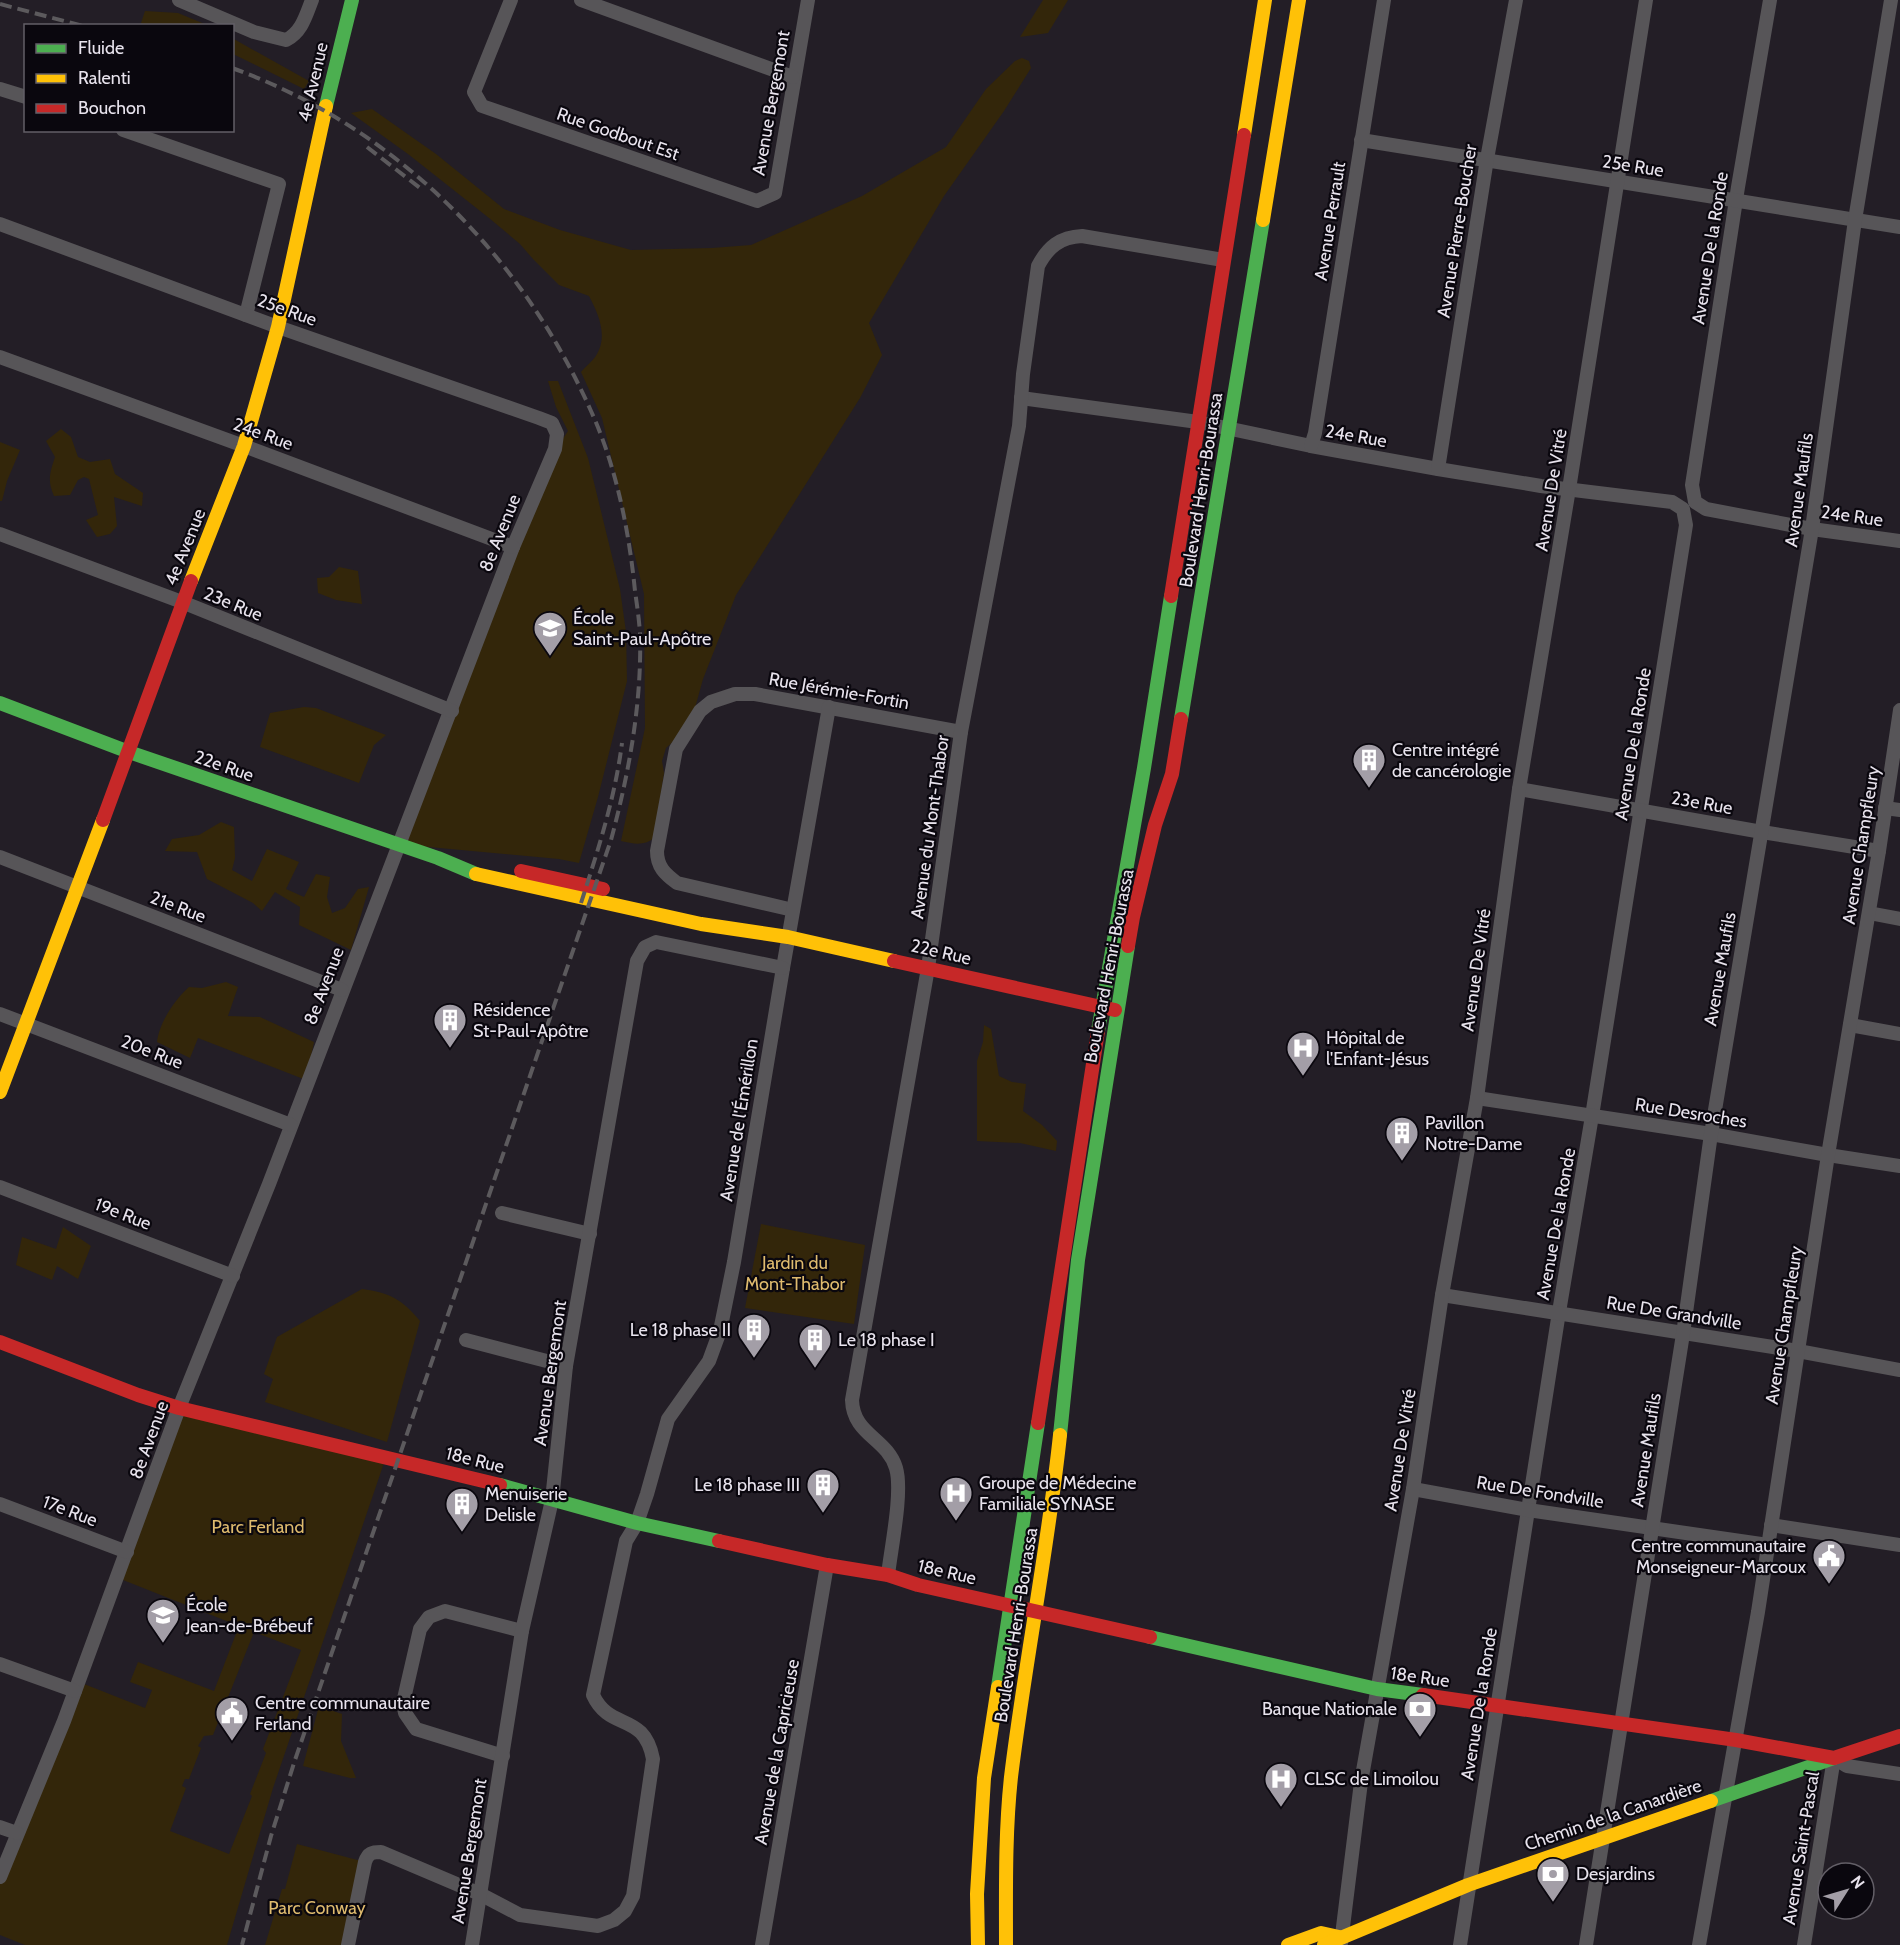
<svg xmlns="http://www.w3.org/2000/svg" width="1900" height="1945" font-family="Cabin,sans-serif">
<rect width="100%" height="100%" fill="#231e26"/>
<!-- green -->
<g fill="#33260a" fill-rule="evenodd">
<polygon points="1043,0 1068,0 1048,33 1020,37"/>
<polygon points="145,11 178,13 207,25 144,25 141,23"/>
<polygon points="232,38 309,81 304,89 233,54"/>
<path d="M 1022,58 L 1029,61 L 1031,68 L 1004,111 L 944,196 L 869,323 L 882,355 L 860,398 L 736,595 L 703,679 L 690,726 L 666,748 L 662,761 L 664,773 L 654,838 C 644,846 634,844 621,841 L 645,728 L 644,594 L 602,418 L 581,372 C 586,366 594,360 597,354 C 608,335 598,313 589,296 L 559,285 L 533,259 L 520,244 L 489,218 L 408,154 L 351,113 L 372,109 L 436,154 L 504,209 L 560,230 L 631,250 L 712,248 L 751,245 L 862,196 L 946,147 L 986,89 L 1015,61 Z"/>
<polygon points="548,381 558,381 588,458 620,589 626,632 627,681 598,797 579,863 559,859 407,845 400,847 562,440 568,431 556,407"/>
<path d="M 61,429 L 71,437 L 78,457 L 90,462 L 110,459 L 115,474 L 143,493 L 142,506 L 114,497 L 117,526 L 110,534 L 97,537 L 86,520 L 98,515 L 89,479 L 84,477 L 78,480 L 70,495 L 54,496 C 47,481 50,472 55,457 L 46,441 Z"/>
<polygon points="0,442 20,450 7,481 2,501 0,501"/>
<polygon points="339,567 358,571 362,604 336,600 318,593 317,578 329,577"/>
<polygon points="304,707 316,708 386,735 374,745 359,783 260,747 270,713"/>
<polygon points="221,822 234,827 235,858 232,870 252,881 267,849 299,862 286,889 304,897 316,874 330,877 327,897 332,913 345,908 358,889 369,887 351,950 299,925 300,907 275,892 262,911 253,903 207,879 197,852 165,851 172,839 199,835"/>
<path d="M 226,982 L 238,987 L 228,1016 L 260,1017 L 314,1042 L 306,1080 L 198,1038 L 190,1058 L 157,1042 C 159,1023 175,999 189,987 L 202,988 Z"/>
<polygon points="984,1025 991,1029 999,1076 1012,1082 1026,1084 1023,1111 1042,1125 1057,1141 1056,1151 1020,1143 977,1141 977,1061 983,1042"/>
<polygon points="761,1224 865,1245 854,1324 745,1308"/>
<polygon points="63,1227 91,1246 78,1279 57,1266 52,1280 16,1265 22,1237 56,1249"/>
<path d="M 362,1289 C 390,1293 402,1299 420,1321 L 387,1442 L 265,1402 L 273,1379 L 264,1374 L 277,1337 Z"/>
<path d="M 179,1408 L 386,1457 L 273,1788 L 227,1945 L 25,1945 L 0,1935 L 0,1877 L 79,1682 L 145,1708 L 152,1690 L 130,1682 L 138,1662 L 214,1691 L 239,1626 L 118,1578 ZM 254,1632 L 301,1650 L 263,1749 L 266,1753 L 250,1794 L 252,1796 L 229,1854 L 170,1831 L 186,1788 L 182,1786 L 185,1779 L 189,1779 L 201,1748 L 198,1746 L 204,1736 L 213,1735 Z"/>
<polygon points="319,1706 342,1714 341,1741 356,1778 350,1778 303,1766"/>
<polygon points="297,1844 365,1862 348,1945 265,1945 282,1889 285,1889"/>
</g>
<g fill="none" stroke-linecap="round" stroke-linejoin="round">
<!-- street -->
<g stroke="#575558" stroke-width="14">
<path d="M 179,0 L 254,32 L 286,40 C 302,32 306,15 312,0"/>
<polyline points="511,0 474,92 482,106 757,201 775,193 808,0"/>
<polyline points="581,0 793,77"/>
<polyline points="1770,0 1738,187 1692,485 1695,502 1706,509 1812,529 1900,541"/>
<polyline points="0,89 26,97"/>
<polyline points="123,130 279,184 246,315"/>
<polyline points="1361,140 1900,227"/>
<polyline points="0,224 278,327 539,418 552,423 557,434 555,449 513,547 269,1184 179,1408 64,1721 0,1877"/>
<polyline points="0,357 244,446 513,547"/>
<polyline points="1021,398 1198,422 1311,446 1438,469 1541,486 1672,502 1683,509 1686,525 1592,1116 1559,1312 1460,1945"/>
<polyline points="1311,446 1315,433 1384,0"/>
<polyline points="1438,469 1487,159 1516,0"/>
<polyline points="0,534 182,602 452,711"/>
<polyline points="1519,789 1762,832 1879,851"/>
<polyline points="1885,808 1900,810"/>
<polyline points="0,857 342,990"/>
<path d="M 793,910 L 677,883 C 665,874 657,867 657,851 L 676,749 L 700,711 L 711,702 L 735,694 L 755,694 L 961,732"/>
<polyline points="1869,913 1900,919"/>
<polyline points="0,1014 291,1125"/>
<polyline points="1850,1025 1900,1034"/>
<polyline points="1477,1098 1711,1134 1828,1155 1900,1166"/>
<polyline points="0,1187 233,1276"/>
<polyline points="502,1213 590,1234"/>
<polyline points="1442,1295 1798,1351 1900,1370"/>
<polyline points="466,1340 566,1366"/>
<polyline points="1413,1489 1528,1510 1768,1545"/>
<polyline points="0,1504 127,1552"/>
<polyline points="1771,1525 1900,1545"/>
<path d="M 888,1575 C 891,1548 903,1492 896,1468 C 887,1438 853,1435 852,1400 L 928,968 L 961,732 L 1019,426 L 1023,374 L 1038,266 C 1048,247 1060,237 1082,236 L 1223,260"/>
<polyline points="0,1664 75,1691"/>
<polyline points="503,1756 416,1729 405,1713 403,1703 420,1629 429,1617 445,1611 522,1631"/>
<polyline points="0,1827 17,1833"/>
<polyline points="1341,1943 1361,1782 1413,1489 1442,1295 1477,1098 1519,789 1569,489 1646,0"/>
<path d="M 348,1945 L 365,1862 C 368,1853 372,1852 381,1852 L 480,1894 L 520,1915 L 598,1926 L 614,1920 L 625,1911 L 633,1896 L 653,1759 C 644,1711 610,1732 593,1695 L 626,1541 L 637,1523 L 647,1494 L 668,1419 L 709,1361 L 720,1331 L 734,1262 L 783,968 L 829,707"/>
<polyline points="472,1945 522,1631 552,1500 566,1366 637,961 645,947 656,942 783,968"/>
<polyline points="762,1945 827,1565"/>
<polyline points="1586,1945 1683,1334 1711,1134 1812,529 1855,220 1891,0"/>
<polyline points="1699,1945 1758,1612 1828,1155 1879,851 1900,710"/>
<polyline points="1804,1945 1834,1758 1847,1766 1900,1774"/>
</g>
<!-- fast -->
<g stroke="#4caf50" stroke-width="14">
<polyline points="326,106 352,0"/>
<polyline points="0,703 129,752 438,858 476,874"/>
<polyline points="1181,719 1263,220"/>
<polyline points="1098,1031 1144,768 1171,596"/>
<polyline points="1060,1435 1078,1260 1128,946"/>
<polyline points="500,1485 637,1523 719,1541"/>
<polyline points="1150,1637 1377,1689 1423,1695"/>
<polyline points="998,1687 1038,1423"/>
<polyline points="1711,1801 1834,1758"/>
</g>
<!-- slow -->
<g stroke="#ffc107" stroke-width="14">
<polyline points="1244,135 1265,0"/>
<polyline points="1263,220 1299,0"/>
<polyline points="191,581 244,446 278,327 326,106"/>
<polyline points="476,874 701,924 788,937 894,961"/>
<polyline points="0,1092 103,820"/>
<polyline points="978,1945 977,1894 984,1778 998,1687"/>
<path d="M 1006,1945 C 1006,1889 1005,1833 1011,1777 C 1025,1662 1048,1549 1060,1435"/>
<polyline points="1288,1945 1321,1933 1339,1937"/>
<polyline points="1324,1945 1468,1885 1711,1801"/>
</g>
<!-- jam -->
<g stroke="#c62828" stroke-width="14">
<polyline points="1171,596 1244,135"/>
<polyline points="103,820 191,581"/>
<polyline points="521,871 603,889"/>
<polyline points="1128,946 1133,917 1155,825 1172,774 1181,719"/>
<polyline points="894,961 1115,1010"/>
<polyline points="0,1342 138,1395 179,1408 500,1485"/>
<polyline points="1038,1423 1098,1031"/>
<polyline points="719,1541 827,1565 888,1575 918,1585 1150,1637"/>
<polyline points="1423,1695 1736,1740 1834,1758 1900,1736"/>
</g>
<!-- rail -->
<g stroke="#5c5a5d" stroke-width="4" stroke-dasharray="12 6" stroke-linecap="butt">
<polyline points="0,4 83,26"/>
<path d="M 232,68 C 395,127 521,254 591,411 C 616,466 629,530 635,591 C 637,605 639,619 640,633 C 642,703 629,773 611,840 L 295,1760 L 271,1836 L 242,1945"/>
<polyline points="367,147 420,188"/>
<path d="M 581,903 C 598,850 615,798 622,743"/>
</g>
</g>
<!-- icons -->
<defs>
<g id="school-pin" transform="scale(1.725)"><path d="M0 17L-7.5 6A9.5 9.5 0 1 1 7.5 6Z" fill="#a39ea7" stroke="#0a070e"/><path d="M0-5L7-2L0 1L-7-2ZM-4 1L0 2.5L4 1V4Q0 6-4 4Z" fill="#fff"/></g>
<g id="building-pin" transform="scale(1.725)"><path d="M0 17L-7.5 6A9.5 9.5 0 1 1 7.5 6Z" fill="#a39ea7" stroke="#0a070e"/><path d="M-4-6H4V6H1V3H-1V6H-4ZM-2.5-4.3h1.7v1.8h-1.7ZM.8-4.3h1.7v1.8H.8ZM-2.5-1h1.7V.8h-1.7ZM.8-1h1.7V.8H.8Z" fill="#fff"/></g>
<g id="hospital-pin" transform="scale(1.725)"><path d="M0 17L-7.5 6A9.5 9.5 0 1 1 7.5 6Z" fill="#a39ea7" stroke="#0a070e"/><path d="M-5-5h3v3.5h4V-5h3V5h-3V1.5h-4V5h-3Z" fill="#fff"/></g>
<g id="civic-pin" transform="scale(1.725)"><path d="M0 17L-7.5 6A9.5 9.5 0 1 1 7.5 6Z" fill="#a39ea7" stroke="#0a070e"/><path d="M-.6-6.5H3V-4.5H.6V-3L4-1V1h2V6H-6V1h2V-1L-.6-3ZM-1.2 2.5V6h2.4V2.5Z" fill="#fff"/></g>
<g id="bank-pin" transform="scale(1.725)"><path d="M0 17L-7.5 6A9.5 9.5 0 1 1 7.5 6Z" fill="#a39ea7" stroke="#0a070e"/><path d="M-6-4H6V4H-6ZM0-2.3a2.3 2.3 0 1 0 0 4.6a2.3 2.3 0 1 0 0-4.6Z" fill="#fff"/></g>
</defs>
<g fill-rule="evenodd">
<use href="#school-pin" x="550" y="628"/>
<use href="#building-pin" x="1369" y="760"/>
<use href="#building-pin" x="450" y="1020"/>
<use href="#hospital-pin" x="1303" y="1048"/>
<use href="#building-pin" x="1402" y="1133"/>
<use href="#building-pin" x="754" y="1330"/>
<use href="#building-pin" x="815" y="1340"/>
<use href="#building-pin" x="823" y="1485"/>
<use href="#hospital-pin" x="956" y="1493"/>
<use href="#building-pin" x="462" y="1504"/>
<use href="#civic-pin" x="1829" y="1556"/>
<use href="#school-pin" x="163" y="1615"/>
<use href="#bank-pin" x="1420" y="1709"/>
<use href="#civic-pin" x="232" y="1713"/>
<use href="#hospital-pin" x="1281" y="1779"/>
<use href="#bank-pin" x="1553" y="1874"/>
</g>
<g text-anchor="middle" stroke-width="4.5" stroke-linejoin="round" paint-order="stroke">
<!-- street labels -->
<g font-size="18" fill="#e8e3ed" stroke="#0a070e">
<text transform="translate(313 82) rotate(-77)" y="6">4e Avenue</text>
<text transform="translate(771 103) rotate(-80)" y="6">Avenue Bergemont</text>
<text transform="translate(618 134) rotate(19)" y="6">Rue Godbout Est</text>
<text transform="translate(1633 166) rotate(9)" y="6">25e Rue</text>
<text transform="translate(1330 221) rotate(-81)" y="6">Avenue Perrault</text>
<text transform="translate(1457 231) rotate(-81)" y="6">Avenue Pierre-Boucher</text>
<text transform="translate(1710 248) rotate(-81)" y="6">Avenue De la Ronde</text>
<text transform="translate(287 310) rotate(20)" y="6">25e Rue</text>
<text transform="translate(263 434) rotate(20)" y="6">24e Rue</text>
<text transform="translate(1356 436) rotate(10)" y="6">24e Rue</text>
<text transform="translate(1201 490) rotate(-81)" y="6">Boulevard Henri-Bourassa</text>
<text transform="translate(1551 490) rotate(-81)" y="6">Avenue De Vitré</text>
<text transform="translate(1799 490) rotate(-82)" y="6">Avenue Maufils</text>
<text transform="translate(1852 516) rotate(8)" y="6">24e Rue</text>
<text transform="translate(500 533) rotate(-68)" y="6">8e Avenue</text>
<text transform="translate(185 547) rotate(-68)" y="6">4e Avenue</text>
<text transform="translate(233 604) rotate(22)" y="6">23e Rue</text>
<text transform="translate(839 691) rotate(10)" y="6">Rue Jérémie-Fortin</text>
<text transform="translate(1633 744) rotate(-81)" y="6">Avenue De la Ronde</text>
<text transform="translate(224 766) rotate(19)" y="6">22e Rue</text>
<text transform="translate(1702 803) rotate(10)" y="6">23e Rue</text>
<text transform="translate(930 827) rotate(-82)" y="6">Avenue du Mont-Thabor</text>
<text transform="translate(1861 845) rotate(-81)" y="6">Avenue Champfleury</text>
<text transform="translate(178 907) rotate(21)" y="6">21e Rue</text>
<text transform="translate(941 952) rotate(13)" y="6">22e Rue</text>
<text transform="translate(1109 966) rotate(-79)" y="6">Boulevard Henri-Bourassa</text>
<text transform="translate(1720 969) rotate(-80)" y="6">Avenue Maufils</text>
<text transform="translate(1476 970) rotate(-82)" y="6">Avenue De Vitré</text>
<text transform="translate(324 986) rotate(-69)" y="6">8e Avenue</text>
<text transform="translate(152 1052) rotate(21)" y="6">20e Rue</text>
<text transform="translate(1691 1113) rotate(9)" y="6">Rue Desroches</text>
<text transform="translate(739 1120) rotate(-81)" y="6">Avenue de l'Émérillon</text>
<text transform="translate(123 1214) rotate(21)" y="6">19e Rue</text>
<text transform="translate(1556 1224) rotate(-80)" y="6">Avenue De la Ronde</text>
<text transform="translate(1674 1313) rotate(9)" y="6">Rue De Grandville</text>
<text transform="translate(1784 1325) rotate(-81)" y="6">Avenue Champfleury</text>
<text transform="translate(550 1373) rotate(-82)" y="6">Avenue Bergemont</text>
<text transform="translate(149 1440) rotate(-70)" y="6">8e Avenue</text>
<text transform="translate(1400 1450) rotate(-81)" y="6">Avenue De Vitré</text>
<text transform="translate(1646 1450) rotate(-81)" y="6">Avenue Maufils</text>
<text transform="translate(475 1460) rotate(14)" y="6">18e Rue</text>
<text transform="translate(1540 1492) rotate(9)" y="6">Rue De Fondville</text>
<text transform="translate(70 1511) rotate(21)" y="6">17e Rue</text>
<text transform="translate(947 1572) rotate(13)" y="6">18e Rue</text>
<text transform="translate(1016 1625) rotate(-81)" y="6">Boulevard Henri-Bourassa</text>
<text transform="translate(1420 1677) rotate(8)" y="6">18e Rue</text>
<text transform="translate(1479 1704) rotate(-81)" y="6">Avenue De la Ronde</text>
<text transform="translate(777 1752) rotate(-80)" y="6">Avenue de la Capricieuse</text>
<text transform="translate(1613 1815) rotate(-19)" y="6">Chemin de la Canardière</text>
<text transform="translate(1801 1848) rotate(-81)" y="6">Avenue Saint-Pascal</text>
<text transform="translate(469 1851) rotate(-81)" y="6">Avenue Bergemont</text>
</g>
<!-- poi labels -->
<g font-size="18" fill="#e8e3ed" stroke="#0a070e" text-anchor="start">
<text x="573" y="624">École<tspan x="573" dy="21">Saint-Paul-Apôtre</tspan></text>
<text x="1392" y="756">Centre intégré<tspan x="1392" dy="21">de cancérologie</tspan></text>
<text x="473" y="1016">Résidence<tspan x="473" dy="21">St-Paul-Apôtre</tspan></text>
<text x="1326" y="1044">Hôpital de<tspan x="1326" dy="21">l'Enfant-Jésus</tspan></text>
<text x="1425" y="1129">Pavillon<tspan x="1425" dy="21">Notre-Dame</tspan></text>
<text x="731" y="1336" text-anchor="end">Le 18 phase II</text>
<text x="838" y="1346">Le 18 phase I</text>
<text x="979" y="1489">Groupe de Médecine<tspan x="979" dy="21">Familiale SYNASE</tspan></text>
<text x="800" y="1491" text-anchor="end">Le 18 phase III</text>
<text x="485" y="1500">Menuiserie<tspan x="485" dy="21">Delisle</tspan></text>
<text x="1806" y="1552" text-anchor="end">Centre communautaire<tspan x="1806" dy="21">Monseigneur-Marcoux</tspan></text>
<text x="186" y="1611">École<tspan x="186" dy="21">Jean-de-Brébeuf</tspan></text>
<text x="255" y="1709">Centre communautaire<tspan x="255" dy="21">Ferland</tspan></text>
<text x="1397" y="1715" text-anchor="end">Banque Nationale</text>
<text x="1304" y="1785">CLSC de Limoilou</text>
<text x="1576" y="1880">Desjardins</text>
</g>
<!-- park labels -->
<g font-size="18" fill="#dfbb6e" stroke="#0a070e">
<text x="795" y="1269">Jardin du<tspan x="795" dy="21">Mont-Thabor</tspan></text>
<text x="258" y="1533">Parc Ferland</text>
<text x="317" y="1914">Parc Conway</text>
</g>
</g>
<!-- legend -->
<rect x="24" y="24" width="210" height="108" fill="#0a070e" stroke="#635f67" stroke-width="1.5"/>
<rect x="36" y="44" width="30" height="9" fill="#4caf50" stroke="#635f67" stroke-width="1.5"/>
<text x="78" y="54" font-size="18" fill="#e8e3ed">Fluide</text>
<rect x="36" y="74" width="30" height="9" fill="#ffc107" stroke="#635f67" stroke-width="1.5"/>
<text x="78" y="84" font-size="18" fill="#e8e3ed">Ralenti</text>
<rect x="36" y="104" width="30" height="9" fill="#c62828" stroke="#635f67" stroke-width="1.5"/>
<text x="78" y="114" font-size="18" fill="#e8e3ed">Bouchon</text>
<!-- north arrow -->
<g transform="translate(1846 1891) rotate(53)"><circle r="28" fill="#0a070e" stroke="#635f67" stroke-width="1.5"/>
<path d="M0-4.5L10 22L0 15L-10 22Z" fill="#a39ea7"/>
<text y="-9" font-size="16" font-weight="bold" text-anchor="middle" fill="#e8e3ed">N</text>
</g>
</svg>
